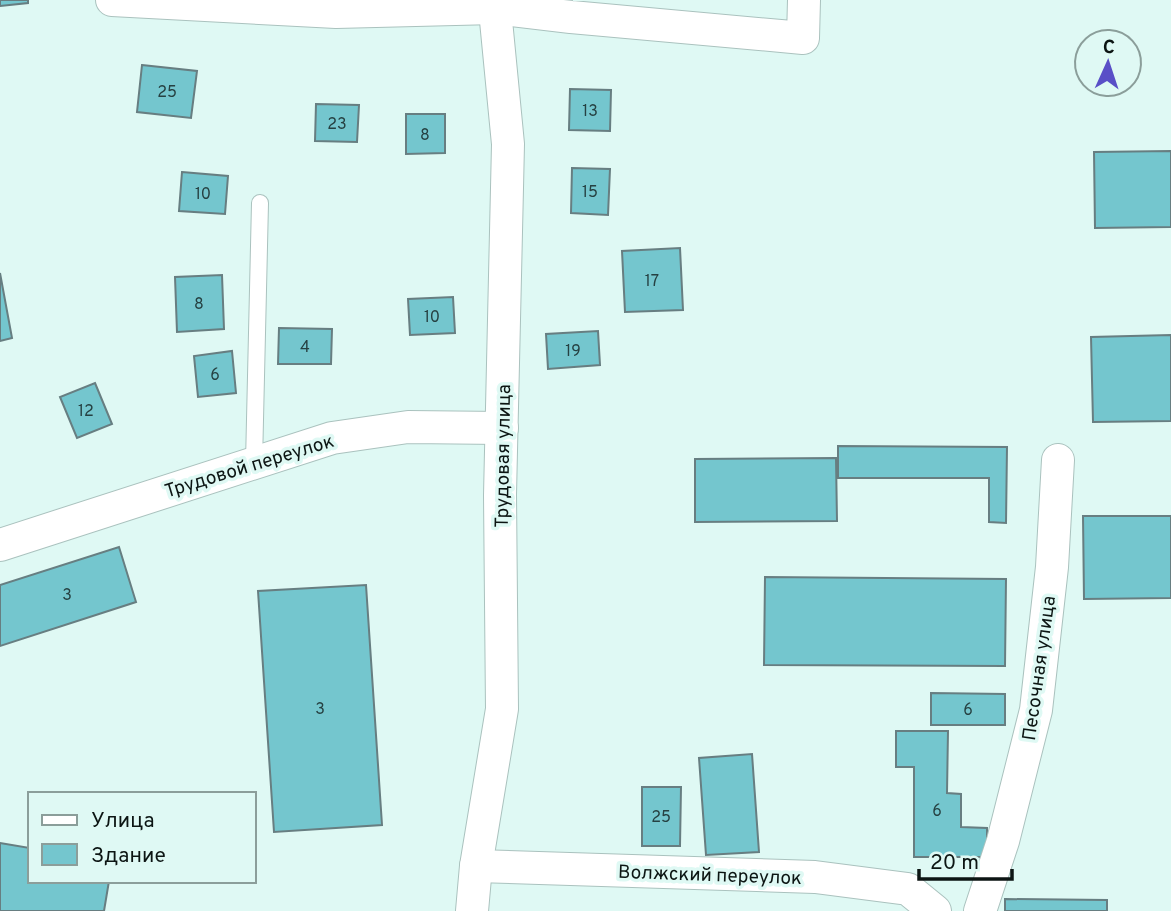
<svg xmlns="http://www.w3.org/2000/svg" width="1171" height="911" font-family="Overpass,sans-serif">
<rect width="100%" height="100%" fill="#dff9f4"/>
<!-- building -->
<g fill="#74c6ce" stroke="#677e81" stroke-width="2">
<polygon points="0,0 28,0 28,3 0,6"/>
<polygon points="142,65 197,71 191,118 137,112"/>
<polygon points="570,89 611,90 610,131 569,130"/>
<polygon points="316,104 359,105 357,142 315,141"/>
<polygon points="406,114 445,114 445,153 406,154"/>
<polygon points="1171,151 1171,227 1095,228 1094,152"/>
<polygon points="572,168 610,169 608,215 571,213"/>
<polygon points="182,172 228,176 225,214 179,211"/>
<polygon points="680,248 683,310 625,312 622,251"/>
<polygon points="0,273 12,338 0,341"/>
<polygon points="222,275 224,329 177,332 175,277"/>
<polygon points="453,297 455,333 410,335 408,299"/>
<polygon points="279,328 332,329 331,364 278,364"/>
<polygon points="598,331 600,365 548,369 546,334"/>
<polygon points="1171,335 1171,421 1093,422 1091,337"/>
<polygon points="232,351 236,393 198,397 194,356"/>
<polygon points="95,383 112,424 77,438 60,397"/>
<polygon points="838,446 1007,447 1006,523 989,522 989,478 838,478"/>
<polygon points="836,458 837,521 695,522 695,459"/>
<polygon points="1083,516 1171,516 1171,598 1084,599"/>
<polygon points="119,547 136,602 0,646 0,585"/>
<polygon points="765,577 1006,579 1005,666 764,665"/>
<polygon points="366,585 382,825 274,832 258,591"/>
<polygon points="931,693 1005,694 1005,725 931,725"/>
<polygon points="896,731 948,731 947,793 961,794 961,827 987,828 987,857 914,857 914,767 896,767"/>
<polygon points="752,754 759,852 706,855 699,758"/>
<polygon points="642,787 681,787 680,846 642,846"/>
<polygon points="0,843 30,848 30,881 109,881 104,911 0,911"/>
<polygon points="1005,899 1107,900 1107,911 1005,911"/>
</g>
<g fill="none" stroke-linecap="round" stroke-linejoin="round">
<!-- lane casing -->
<g stroke="#aac2be" stroke-width="18">
<polyline id="lane" points="254,463 260,203"/>
</g>
<!-- street casing -->
<g stroke="#aac2be" stroke-width="34">
<g id="street">
<polyline points="112,0 336,12 495,8 571,17 803,38 804,0"/>
<polyline points="0,545 332,438 408,427 502,428"/>
<polyline points="476,866 815,877 908,889 935,911"/>
<polyline points="472,911 476,866 502,709 500,495 508,144 494,0"/>
<polyline points="980,911 1003,841 1036,710 1052,567 1058,460"/>
</g>
</g>
<!-- lane -->
<use href="#lane" stroke="#fff" stroke-width="16"/>
<!-- street -->
<use href="#street" stroke="#fff" stroke-width="32"/>
</g>
<g text-anchor="middle" stroke-width="7" stroke-linejoin="round" paint-order="stroke">
<!-- number labels -->
<g font-size="16" fill="#264142">
<text x="167" y="97">25</text>
<text x="590" y="116">13</text>
<text x="337" y="129">23</text>
<text x="425" y="140">8</text>
<text x="590" y="197">15</text>
<text x="203" y="199">10</text>
<text x="652" y="286">17</text>
<text x="199" y="309">8</text>
<text x="432" y="322">10</text>
<text x="305" y="352">4</text>
<text x="573" y="356">19</text>
<text x="215" y="380">6</text>
<text x="86" y="416">12</text>
<text x="67" y="600">3</text>
<text x="320" y="714">3</text>
<text x="968" y="715">6</text>
<text x="937" y="816">6</text>
<text x="661" y="822">25</text>
</g>
<!-- street labels -->
<g font-size="19" fill="#0c1513" stroke="#dff9f4">
<text transform="translate(502 456) rotate(-89)" y="7">Трудовая улица</text>
<text transform="translate(249 465) rotate(-17)" y="7">Трудовой переулок</text>
<text transform="translate(1038 668) rotate(-82)" y="7">Песочная улица</text>
<text transform="translate(710 874) rotate(2)" y="7">Волжский переулок</text>
</g>
</g>
<!-- legend -->
<rect x="28" y="792" width="228" height="91" fill="#dff9f4" stroke="#8b9e9a" stroke-width="2"/>
<rect x="42" y="815" width="35" height="10" fill="#ffffff" stroke="#8b9e9a" stroke-width="2"/>
<text x="91" y="827" font-size="21" fill="#0c1513">Улица</text>
<rect x="42" y="844" width="35" height="21" fill="#74c6ce" stroke="#8b9e9a" stroke-width="2"/>
<text x="91" y="862" font-size="21" fill="#0c1513">Здание</text>
<!-- north arrow -->
<g transform="translate(1108 63) rotate(3)"><circle r="33" fill="#dff9f4" stroke="#8b9e9a" stroke-width="2"/>
<path d="M0-5L12 26L0 18L-12 26Z" fill="#594fc7"/>
<text y="-10" font-size="19" font-weight="bold" text-anchor="middle" fill="#0c1513">С</text>
</g>
<!-- scale -->
<path d="M919 869v10h93v-10" fill="none" stroke="#0c1513" stroke-width="3.5"/>
<text x="930" y="869" font-size="21" fill="#0c1513" stroke="#dff9f4" stroke-width="5" paint-order="stroke">20 m</text>
</svg>
